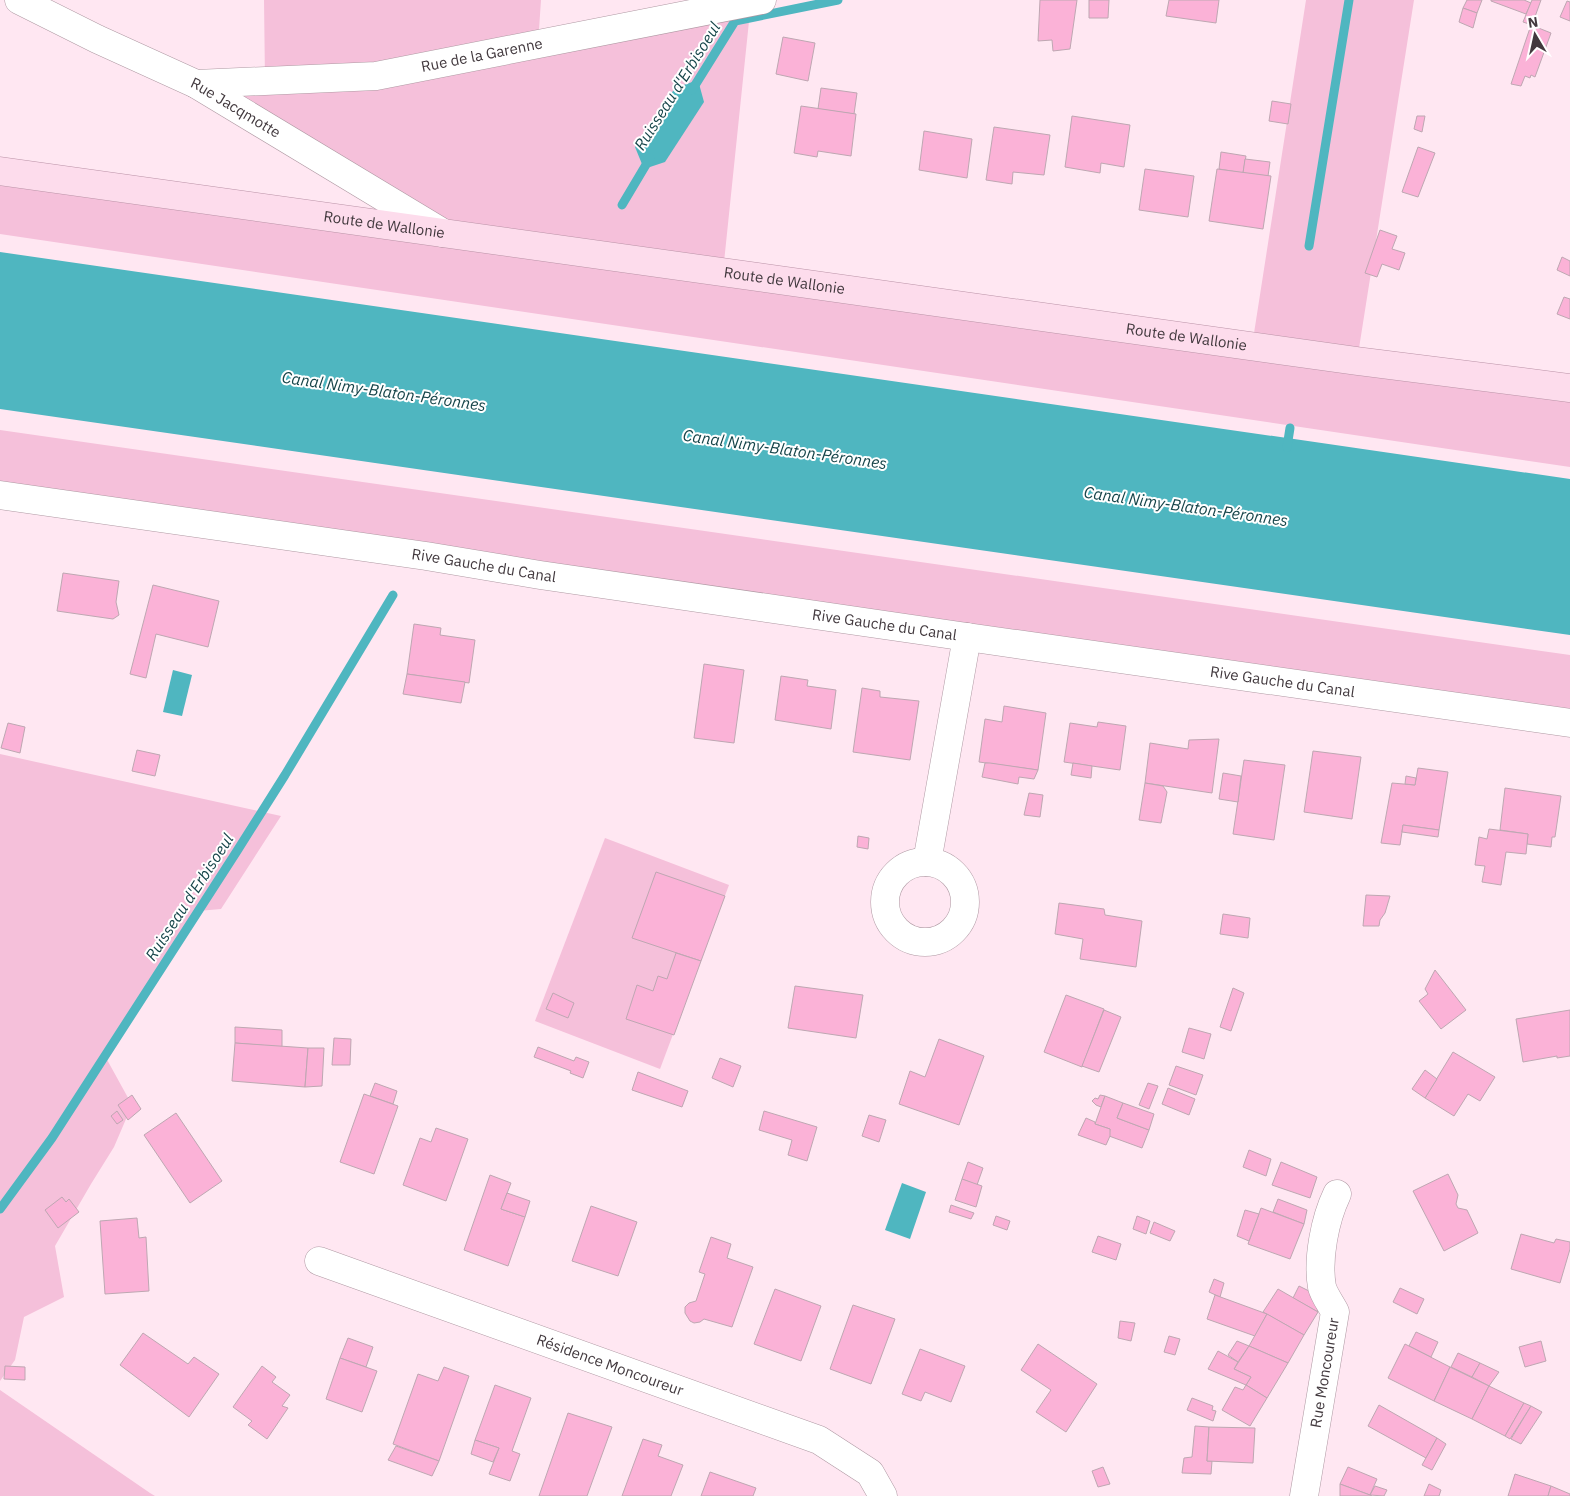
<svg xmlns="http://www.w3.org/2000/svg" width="1570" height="1496" font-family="'IBM Plex Sans',sans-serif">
<rect width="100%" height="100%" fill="#ffe7f2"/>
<!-- green -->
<g fill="#f5c0da">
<polygon points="264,0 541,0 538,44 751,2 723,272 1252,346 1306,0 1414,0 1357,361 1570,388 1570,467 0,234 0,171 441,232 204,84 265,81"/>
<polygon points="0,430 1570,655 1570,723 0,495"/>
<polygon points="0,754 281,816 221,909 198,911 105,1056 132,1105 114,1147 91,1184 55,1246 64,1297 24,1317 15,1360 0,1381"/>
<polygon points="605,838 729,885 660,1069 535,1021"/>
<polygon points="0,1390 150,1493 155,1496 0,1496"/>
</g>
<!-- water -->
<g fill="#4fb6c0">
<polygon points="698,80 704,102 665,162 644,169 635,147 675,88"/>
<polygon points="0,252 1570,479 1570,635 0,409"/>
<polygon points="173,670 192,675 182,716 163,712"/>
<polygon points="902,1183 926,1192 910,1239 885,1230"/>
</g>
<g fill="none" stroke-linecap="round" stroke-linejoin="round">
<!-- stream -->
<g stroke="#4fb6c0" stroke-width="9">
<polyline points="692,90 735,21 838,0"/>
<polyline points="622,205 650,158"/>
<polyline points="1309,246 1349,0"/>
<polyline points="1287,447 1290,428"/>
<polyline points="0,1209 52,1138 237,851 285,775 393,595"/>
</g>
</g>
<!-- building -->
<g fill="#fbb2d7" stroke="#bea7b2">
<polygon points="1040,0 1077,0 1070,49 1053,51 1052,40 1038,41"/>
<polygon points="1089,0 1109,0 1108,18 1089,18"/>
<polygon points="1169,0 1219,0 1216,23 1166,16"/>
<polygon points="1467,0 1482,0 1477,13 1463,8"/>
<polygon points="1491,0 1524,0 1531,3 1526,14 1491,1"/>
<polygon points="1532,0 1541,0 1532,25 1523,22"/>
<polygon points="1567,1 1570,2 1570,21 1560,17"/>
<polygon points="1463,8 1477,13 1473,28 1459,22"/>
<polygon points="1531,25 1551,33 1535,77 1531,75 1530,78 1525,76 1521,86 1511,84"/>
<polygon points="783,37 815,43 808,81 776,74"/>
<polygon points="821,88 857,93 854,114 818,109"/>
<polygon points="1272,101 1291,104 1288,124 1269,121"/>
<polygon points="801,106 856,114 851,156 818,151 817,157 794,153"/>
<polygon points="1072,116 1130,125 1124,167 1101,163 1100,173 1065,167"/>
<polygon points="1417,116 1425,116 1422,132 1414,129"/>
<polygon points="994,127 1050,135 1044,175 1013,172 1012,184 986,180"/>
<polygon points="924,131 972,139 967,178 919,170"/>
<polygon points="1418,147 1435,153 1418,197 1402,192"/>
<polygon points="1221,152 1246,156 1243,173 1219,169"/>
<polygon points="1245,159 1270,162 1268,176 1243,173"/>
<polygon points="1145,169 1194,176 1188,217 1139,210"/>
<polygon points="1217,169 1271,176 1263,229 1209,221"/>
<polygon points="1380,230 1397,236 1392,249 1405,253 1399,270 1382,264 1377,277 1365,273"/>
<polygon points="1562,257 1570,261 1570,276 1557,270"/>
<polygon points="1564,297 1570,299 1570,319 1557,314"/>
<polygon points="63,573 119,581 116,602 119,615 113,619 57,611"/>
<polygon points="153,585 219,601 208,647 156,634 146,678 130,674"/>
<polygon points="414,624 441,628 440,635 475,640 469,683 407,674"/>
<polygon points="704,664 744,670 734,743 694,738"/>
<polygon points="407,674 465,682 461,703 403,694"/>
<polygon points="781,676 808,680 807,686 836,690 831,729 775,720"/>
<polygon points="862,688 880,691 880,697 919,701 910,760 853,752"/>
<polygon points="1004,706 1046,713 1038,770 979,762 985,719 1002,722"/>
<polygon points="1098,722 1126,726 1120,770 1064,762 1070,723 1097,727"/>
<polygon points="8,723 25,727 20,753 1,748"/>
<polygon points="1219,739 1212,793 1145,783 1150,743 1188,749 1189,740"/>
<polygon points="137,750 160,755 155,776 132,771"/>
<polygon points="1313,751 1361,757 1352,819 1304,812"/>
<polygon points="1244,760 1285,765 1274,840 1233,834"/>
<polygon points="985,763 990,763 1038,770 1034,779 1019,777 1018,784 982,777"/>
<polygon points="1073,763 1092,766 1091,778 1071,775"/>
<polygon points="1418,768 1448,772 1439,830 1403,825 1400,845 1381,843 1392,783 1415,785"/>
<polygon points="1223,773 1241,776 1238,802 1219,799"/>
<polygon points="1406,776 1416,778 1415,785 1405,784"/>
<polygon points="1145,783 1163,786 1167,792 1161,823 1139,820"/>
<polygon points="1505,788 1561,796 1555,837 1552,837 1551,847 1527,844 1528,834 1500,830"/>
<polygon points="1029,793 1043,795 1040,817 1024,815"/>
<polygon points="1403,825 1439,830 1438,837 1402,832"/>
<polygon points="1489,829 1528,834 1526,854 1506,852 1501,885 1482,882 1485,866 1475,865 1479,837 1487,839"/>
<polygon points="858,836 869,838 868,849 857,847"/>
<polygon points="656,872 725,896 701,961 632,938"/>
<polygon points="1366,895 1390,896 1385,913 1380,920 1379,926 1363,926"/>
<polygon points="1059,903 1104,909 1105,915 1142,921 1136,967 1080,959 1083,939 1055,934"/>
<polygon points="1223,914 1250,918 1248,938 1220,934"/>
<polygon points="676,953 701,961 674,1035 626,1019 637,985 653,991 658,976 667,979"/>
<polygon points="1435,970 1466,1010 1441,1029 1419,1001 1428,994 1425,989"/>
<polygon points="795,986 863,995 856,1038 788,1028"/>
<polygon points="1233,988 1244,993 1231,1031 1220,1027"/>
<polygon points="553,993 574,1003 568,1018 546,1009"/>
<polygon points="1066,995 1104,1009 1082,1067 1044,1052"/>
<polygon points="1104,1010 1121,1017 1099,1072 1082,1066"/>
<polygon points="1570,1010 1570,1056 1557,1058 1557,1056 1523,1062 1516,1019"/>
<polygon points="235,1027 282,1030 282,1047 235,1043"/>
<polygon points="1189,1028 1211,1034 1204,1059 1182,1052"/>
<polygon points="334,1038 351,1039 350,1065 332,1065"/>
<polygon points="939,1039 984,1056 959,1125 899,1104 910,1071 925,1077"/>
<polygon points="235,1043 308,1048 305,1087 232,1081"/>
<polygon points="538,1047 574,1061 576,1057 589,1062 583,1078 570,1073 571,1071 534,1057"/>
<polygon points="308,1048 324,1048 322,1086 305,1087"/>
<polygon points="1453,1052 1495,1077 1480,1101 1468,1094 1454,1116 1425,1098"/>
<polygon points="720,1058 741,1066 733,1087 712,1078"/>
<polygon points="1176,1066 1203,1075 1196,1095 1169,1085"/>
<polygon points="1425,1070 1437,1079 1425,1098 1412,1089"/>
<polygon points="638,1072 688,1091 682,1107 632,1090"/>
<polygon points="375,1083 397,1091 393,1104 370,1096"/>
<polygon points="1148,1083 1158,1086 1149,1109 1139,1105"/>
<polygon points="1168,1088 1195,1099 1189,1115 1162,1104"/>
<polygon points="364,1094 398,1106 374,1174 340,1162"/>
<polygon points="132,1095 141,1109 128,1120 118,1105"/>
<polygon points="1100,1095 1105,1096 1101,1107 1096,1105 1092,1101 1095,1098 1098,1099"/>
<polygon points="1105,1096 1123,1103 1117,1118 1149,1130 1142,1148 1109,1136 1110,1129 1095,1124"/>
<polygon points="1123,1103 1154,1114 1149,1130 1117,1118"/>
<polygon points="117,1111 123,1120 117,1124 111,1116"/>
<polygon points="764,1111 817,1127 807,1161 788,1155 792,1140 759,1130"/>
<polygon points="176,1113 222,1181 190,1203 144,1135"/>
<polygon points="869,1115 886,1120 879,1142 862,1136"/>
<polygon points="1086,1118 1095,1122 1095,1124 1110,1129 1110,1136 1106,1145 1078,1135"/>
<polygon points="436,1128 468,1139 446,1201 403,1185 420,1138 431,1142"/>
<polygon points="1249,1150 1271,1159 1266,1176 1243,1167"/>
<polygon points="968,1162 983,1168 977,1185 962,1179"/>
<polygon points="1281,1162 1317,1177 1310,1198 1272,1185"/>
<polygon points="1448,1174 1458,1195 1456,1204 1458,1208 1467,1210 1478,1233 1444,1251 1413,1191"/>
<polygon points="490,1175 511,1183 501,1209 525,1217 508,1266 464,1250"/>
<polygon points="962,1179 982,1186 976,1207 955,1200"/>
<polygon points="507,1193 530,1201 525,1217 501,1209"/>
<polygon points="62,1197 66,1202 69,1199 79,1212 58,1228 45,1210"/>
<polygon points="1278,1199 1307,1210 1304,1224 1273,1212"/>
<polygon points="951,1205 974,1213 971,1219 949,1212"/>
<polygon points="591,1206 637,1222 618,1276 572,1261"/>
<polygon points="1261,1208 1304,1224 1290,1259 1248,1244"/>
<polygon points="1245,1210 1259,1214 1249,1241 1237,1236"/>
<polygon points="996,1216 1010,1221 1007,1230 993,1225"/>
<polygon points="1137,1216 1150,1221 1146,1234 1133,1229"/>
<polygon points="137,1218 139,1238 146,1237 149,1291 105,1294 100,1221"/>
<polygon points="1154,1222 1175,1231 1170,1241 1150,1233"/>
<polygon points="1521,1234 1554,1243 1556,1239 1570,1242 1570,1249 1560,1283 1511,1269"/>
<polygon points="1098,1236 1121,1244 1116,1260 1092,1252"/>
<polygon points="711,1237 731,1244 727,1258 753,1267 732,1327 704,1319 700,1322 694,1323 690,1321 685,1313 685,1307 689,1303 696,1301 705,1274 699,1272"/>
<polygon points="1214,1279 1224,1283 1220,1297 1209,1292"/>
<polygon points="1299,1286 1315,1294 1318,1312 1293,1298"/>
<polygon points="1400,1288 1424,1299 1417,1314 1393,1302"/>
<polygon points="775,1289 821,1306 801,1361 754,1344"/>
<polygon points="1278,1289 1318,1312 1304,1335 1263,1312"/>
<polygon points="1215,1295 1267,1314 1255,1336 1207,1319"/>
<polygon points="853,1305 895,1319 871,1384 830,1369"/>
<polygon points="1267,1314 1304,1335 1288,1363 1249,1346"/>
<polygon points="1120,1321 1135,1323 1131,1341 1118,1338"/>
<polygon points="1416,1332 1438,1342 1431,1357 1409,1346"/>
<polygon points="143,1333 188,1364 194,1357 219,1374 189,1417 120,1365"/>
<polygon points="1169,1336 1180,1339 1175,1355 1164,1352"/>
<polygon points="348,1338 373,1347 366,1367 340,1358"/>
<polygon points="1237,1341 1249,1346 1238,1362 1228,1355"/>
<polygon points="1541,1341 1546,1361 1525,1367 1519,1347"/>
<polygon points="1038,1344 1097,1384 1066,1432 1036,1412 1051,1390 1021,1370"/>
<polygon points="1405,1344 1450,1367 1434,1401 1388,1378"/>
<polygon points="1249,1346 1288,1363 1267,1398 1246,1385 1251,1377 1234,1369"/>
<polygon points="920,1349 965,1366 951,1402 925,1392 921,1401 902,1394"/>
<polygon points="1218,1351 1238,1362 1234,1369 1251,1377 1246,1385 1208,1369"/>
<polygon points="1458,1353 1480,1363 1472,1377 1451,1367"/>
<polygon points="340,1358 377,1371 362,1412 326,1399"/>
<polygon points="1480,1363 1499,1372 1489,1386 1472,1377"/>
<polygon points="5,1366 25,1367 25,1380 4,1379"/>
<polygon points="262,1366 276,1377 272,1382 290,1395 282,1406 288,1408 267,1439 248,1425 252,1421 233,1407"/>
<polygon points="444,1367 469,1376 439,1461 393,1444 418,1374 438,1381"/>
<polygon points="1450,1367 1489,1386 1472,1419 1434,1401"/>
<polygon points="495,1385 531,1398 512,1451 520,1454 510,1481 489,1474 499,1448 475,1440"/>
<polygon points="1246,1385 1267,1398 1250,1426 1222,1410 1235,1387 1243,1390"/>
<polygon points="1489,1386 1524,1403 1505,1436 1472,1419"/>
<polygon points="1192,1398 1213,1406 1212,1410 1216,1411 1213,1421 1187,1410"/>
<polygon points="1524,1403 1531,1406 1510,1439 1505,1436"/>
<polygon points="1379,1405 1437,1438 1426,1458 1368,1426"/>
<polygon points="1531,1406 1542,1412 1521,1444 1511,1439"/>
<polygon points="568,1413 612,1427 587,1496 539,1496"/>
<polygon points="1195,1426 1209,1427 1207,1461 1212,1461 1211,1474 1182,1473 1184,1458 1192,1457"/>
<polygon points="1209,1427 1255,1428 1253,1463 1207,1461"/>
<polygon points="1437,1438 1446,1444 1432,1470 1422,1465"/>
<polygon points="643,1439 662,1445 658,1456 683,1465 671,1496 622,1496"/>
<polygon points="475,1440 499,1448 493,1462 471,1454"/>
<polygon points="396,1446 439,1461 432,1476 388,1460"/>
<polygon points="1103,1467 1110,1484 1098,1487 1092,1471"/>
<polygon points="1348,1467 1377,1479 1370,1495 1340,1484"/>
<polygon points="710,1472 756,1488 753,1496 701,1496"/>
<polygon points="1515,1474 1551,1486 1548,1496 1508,1496"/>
<polygon points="1340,1484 1370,1495 1372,1496 1340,1496"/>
<polygon points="1429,1484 1441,1490 1439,1496 1424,1496"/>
<polygon points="1375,1486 1387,1490 1384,1496 1370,1495"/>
<polygon points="1551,1486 1570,1494 1570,1496 1548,1496"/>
</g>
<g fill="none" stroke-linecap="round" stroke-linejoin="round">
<!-- minor casing -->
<g stroke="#af99a3" stroke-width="29">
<g id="minor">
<path id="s1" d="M 19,0 L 97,39 L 196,84 L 443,233"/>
<path id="s2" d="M 196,84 L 376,76 L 762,0"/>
<path id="s3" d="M 0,495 L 426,556 L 540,575 L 967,637 L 1570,723"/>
<circle cx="925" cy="902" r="40"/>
<polyline points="927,862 967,637"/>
<path id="s4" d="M 319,1261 L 819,1440 L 870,1473 L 883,1496"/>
<path id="s5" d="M 1304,1496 L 1335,1312 C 1331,1304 1324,1295 1322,1287 C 1317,1259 1325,1219 1337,1194"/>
</g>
</g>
<!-- major casing -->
<g stroke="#ba93a7" stroke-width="29">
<g id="major">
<path id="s6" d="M 0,171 L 1357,361 L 1570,388"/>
</g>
</g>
<!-- minor -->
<use href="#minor" stroke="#fff" stroke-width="28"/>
<!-- major -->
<use href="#major" stroke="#fddcec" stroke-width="28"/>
</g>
<g text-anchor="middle" stroke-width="4" stroke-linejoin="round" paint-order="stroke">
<!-- street labels -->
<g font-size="15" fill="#42393e" stroke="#fff">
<text dy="5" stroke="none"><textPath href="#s2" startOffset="288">Rue de la Garenne</textPath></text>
<text dy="5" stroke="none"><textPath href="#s1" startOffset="242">Rue Jacqmotte</textPath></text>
<text dy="5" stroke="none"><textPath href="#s6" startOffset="388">Route de Wallonie</textPath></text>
<text dy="5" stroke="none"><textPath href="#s6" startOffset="792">Route de Wallonie</textPath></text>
<text dy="5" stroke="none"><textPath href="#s6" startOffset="1198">Route de Wallonie</textPath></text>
<text dy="5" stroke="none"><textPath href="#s3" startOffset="489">Rive Gauche du Canal</textPath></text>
<text dy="5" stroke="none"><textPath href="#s3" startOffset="894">Rive Gauche du Canal</textPath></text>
<text dy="5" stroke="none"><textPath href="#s3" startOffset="1296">Rive Gauche du Canal</textPath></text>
<text dy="5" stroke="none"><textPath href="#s4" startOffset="309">Résidence Moncoureur</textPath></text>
<text dy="5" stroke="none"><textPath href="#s5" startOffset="125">Rue Moncoureur</textPath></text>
</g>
<!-- water labels -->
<g font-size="16" font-style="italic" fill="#16454a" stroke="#fff">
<text transform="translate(677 86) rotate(-58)" y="6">Ruisseau d'Erbisoeul</text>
<text transform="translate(384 391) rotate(8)" y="6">Canal Nimy-Blaton-Péronnes</text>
<text transform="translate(785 449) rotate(8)" y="6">Canal Nimy-Blaton-Péronnes</text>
<text transform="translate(1186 506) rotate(8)" y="6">Canal Nimy-Blaton-Péronnes</text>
<text transform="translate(189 897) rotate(-57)" y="6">Ruisseau d'Erbisoeul</text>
</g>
</g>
<!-- north arrow -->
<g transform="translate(1535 35) rotate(351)" stroke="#ffffff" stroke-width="4" paint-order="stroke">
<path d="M0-4L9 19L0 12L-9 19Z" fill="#42393e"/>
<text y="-8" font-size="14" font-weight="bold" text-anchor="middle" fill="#42393e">N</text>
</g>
</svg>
